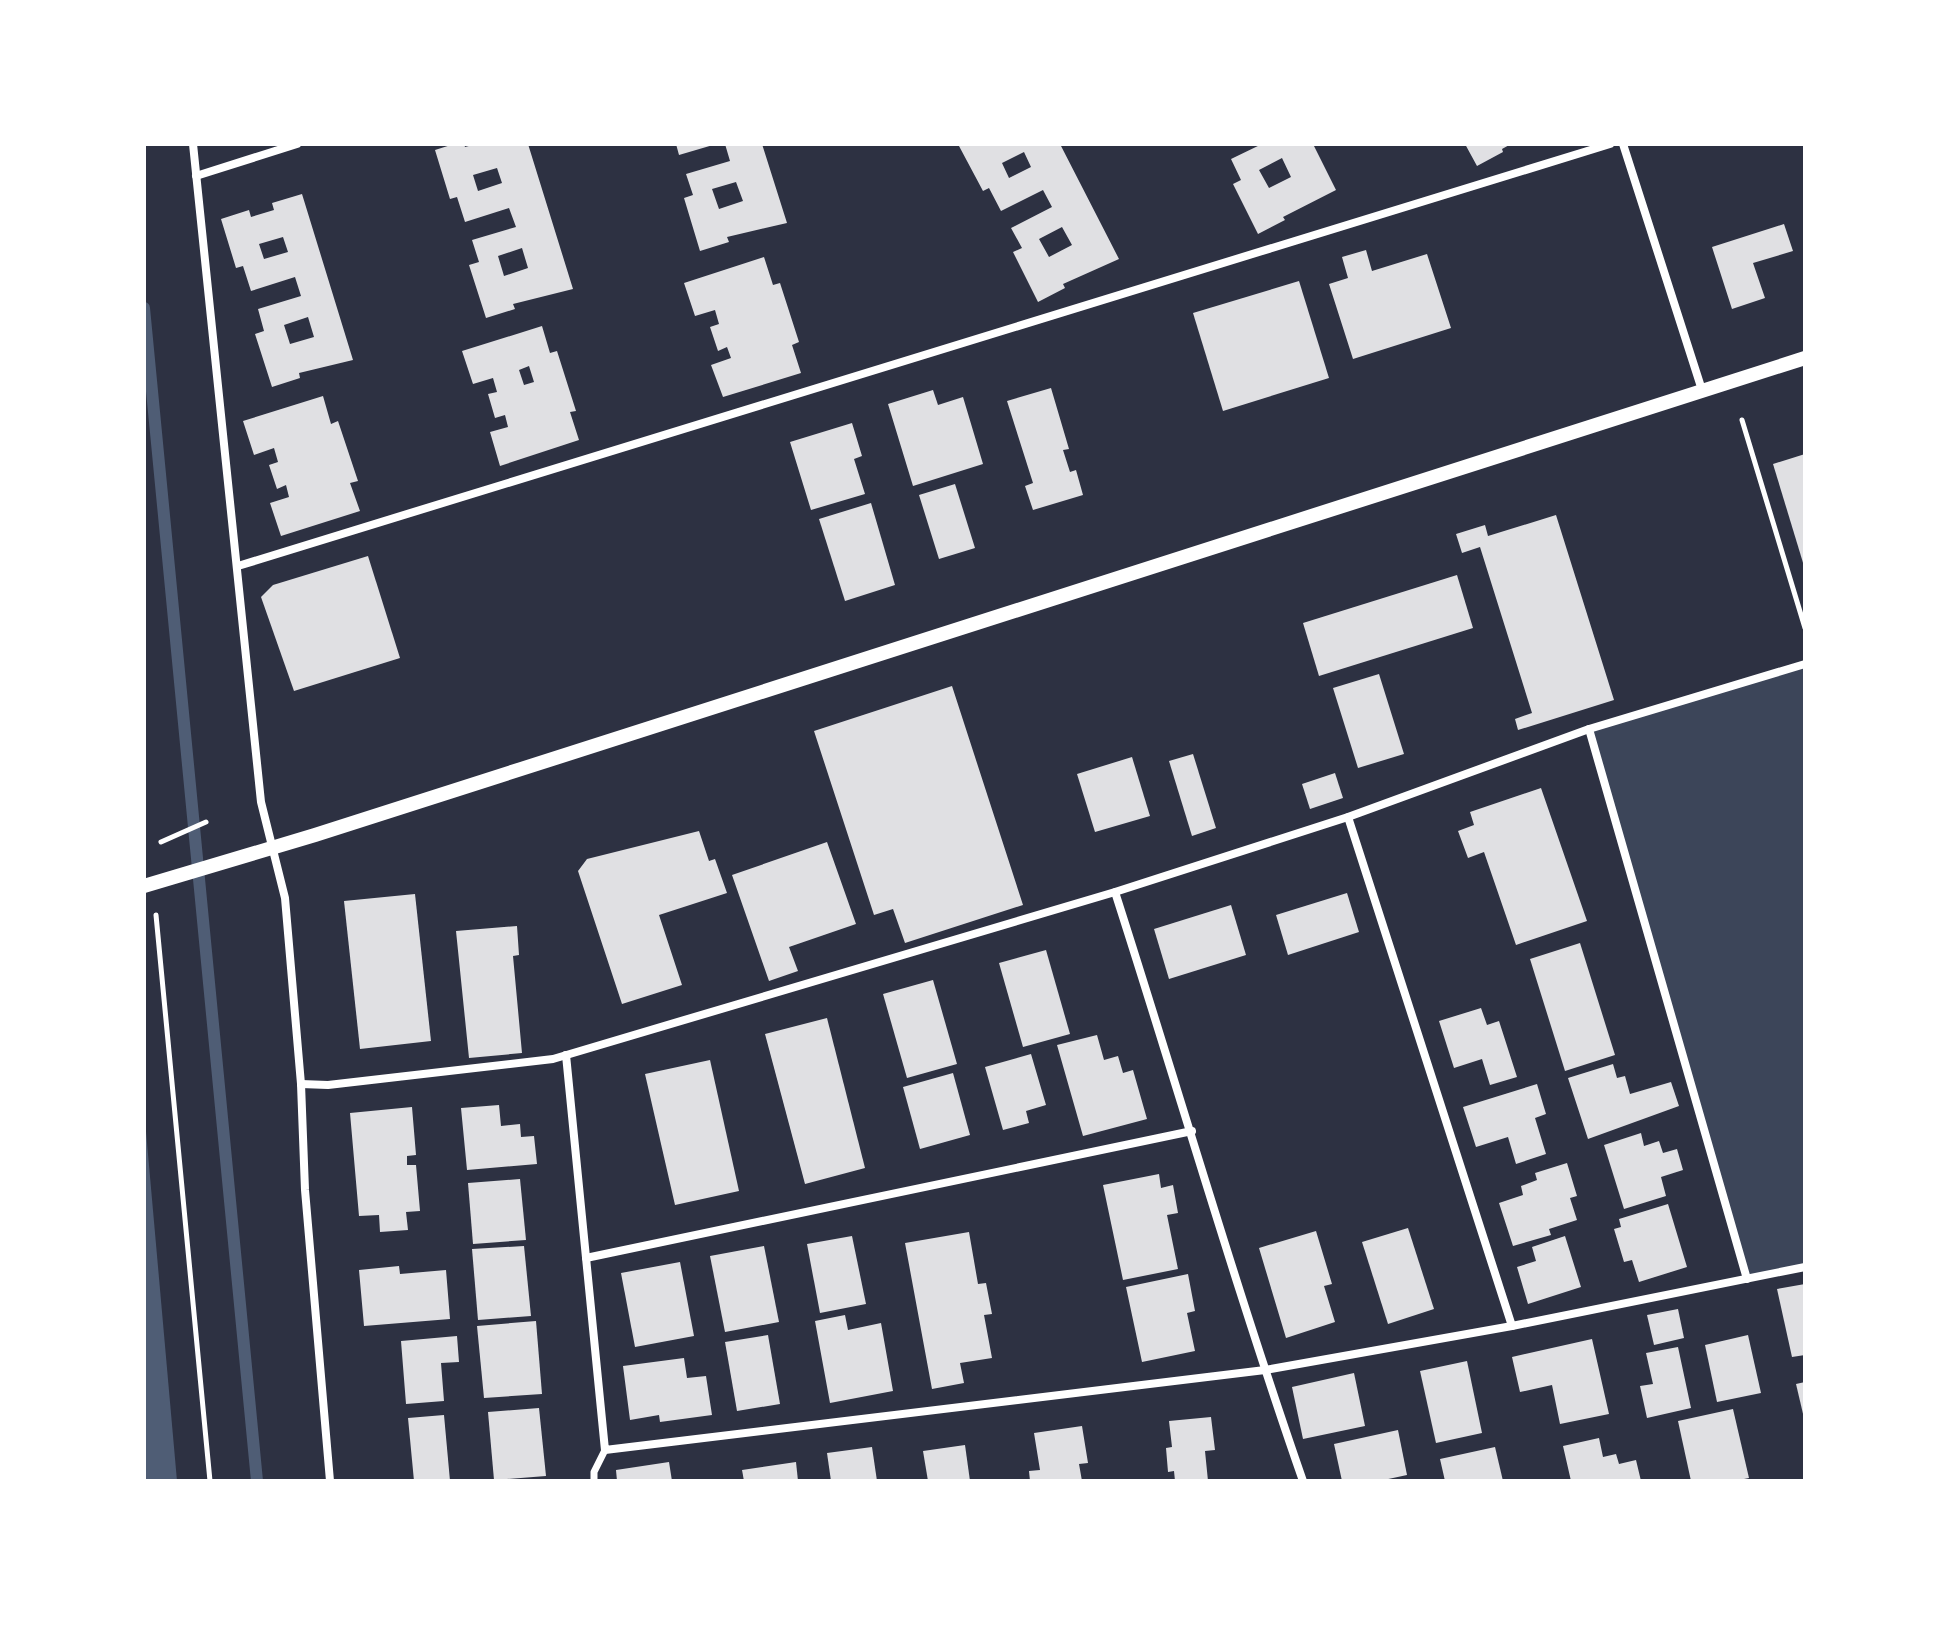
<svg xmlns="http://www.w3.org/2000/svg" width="1949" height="1625" font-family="'Space Grotesk',sans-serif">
<rect width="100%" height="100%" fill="#2d3142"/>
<!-- green -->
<polygon fill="#3c4559" points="1805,664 1805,1267 1747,1279 1589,729"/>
<!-- water -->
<polygon fill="#4f5d75" points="144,1109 177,1481 144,1481"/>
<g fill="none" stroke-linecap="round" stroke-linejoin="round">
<!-- stream -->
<polyline stroke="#4f5d75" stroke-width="12" points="144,308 257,1481"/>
</g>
<!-- building -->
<g fill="#e0e0e3" fill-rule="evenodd">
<path d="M 454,144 L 464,144 L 465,147 L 476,144 L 528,144 L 573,289 L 513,304 L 515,309 L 486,318 L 469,265 L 479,262 L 472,240 L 516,227 L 509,208 L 465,222 L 457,197 L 450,199 L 435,150 ZM 497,168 L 502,183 L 478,191 L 473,175 ZM 522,248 L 528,268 L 504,276 L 498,256 Z"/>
<polygon points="676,144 713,144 713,145 679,155"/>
<path d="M 725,144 L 762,144 L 787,223 L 727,237 L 729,242 L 700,251 L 684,198 L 693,195 L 686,174 L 730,161 ZM 736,182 L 743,201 L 719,209 L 712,189 Z"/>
<path d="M 962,144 L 1060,144 L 1119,259 L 1063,284 L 1065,288 L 1038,302 L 1013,252 L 1022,248 L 1011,228 L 1052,207 L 1043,190 L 1001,211 L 989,188 L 983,191 L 959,146 ZM 1024,152 L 1031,167 L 1009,178 L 1002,163 ZM 1062,227 L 1072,245 L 1049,257 L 1039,239 Z"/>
<path d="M 1262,144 L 1313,144 L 1336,190 L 1283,217 L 1285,220 L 1258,234 L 1233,184 L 1241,180 L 1231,159 ZM 1282,158 L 1291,177 L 1269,188 L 1259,170 Z"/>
<polygon points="1465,144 1511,144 1502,149 1503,152 1477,166"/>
<path d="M 302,194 L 353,360 L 299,373 L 300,378 L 272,387 L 255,334 L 264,331 L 258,309 L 301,296 L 295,277 L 251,291 L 243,266 L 236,268 L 221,219 L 249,210 L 251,217 L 274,210 L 272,203 ZM 283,237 L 288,252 L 264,259 L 259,244 ZM 308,317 L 314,337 L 290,344 L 284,325 Z"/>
<polygon points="1784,224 1793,251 1753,263 1765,298 1732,309 1712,247"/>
<polygon points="1366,250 1372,271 1427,254 1451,328 1353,359 1329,284 1348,278 1342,257"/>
<polygon points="764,257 773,285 780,283 799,342 792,345 801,373 723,397 711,365 731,358 727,347 718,351 710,327 719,324 715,310 695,316 684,283"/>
<polygon points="1299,281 1329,378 1223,411 1193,313"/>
<path d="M 542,326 L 550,353 L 557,351 L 576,411 L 570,412 L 579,440 L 500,466 L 490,432 L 508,427 L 505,415 L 495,418 L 488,394 L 497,392 L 493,378 L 473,384 L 462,351 ZM 529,366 L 534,382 L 524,385 L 519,370 Z"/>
<polygon points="1051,388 1069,449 1063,450 1070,472 1076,470 1083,495 1033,510 1025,486 1033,483 1007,401"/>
<polygon points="933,390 938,405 963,397 983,464 913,486 888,404"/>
<polygon points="323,396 331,424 338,421 358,481 350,483 360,511 281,536 270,503 289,497 286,485 277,489 269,465 278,462 274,448 254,455 243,421"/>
<polygon points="852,423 862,456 854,459 865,494 811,510 790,442"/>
<polygon points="1805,454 1805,566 1804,566 1773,464"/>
<polygon points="955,484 975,548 939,559 919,495"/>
<polygon points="871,503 895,585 845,601 819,519"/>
<polygon points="1556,515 1614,700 1518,730 1515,719 1532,713 1480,547 1462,553 1456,534 1485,525 1488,536"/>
<polygon points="368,556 400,658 294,691 261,597 273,585"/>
<polygon points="1457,575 1473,628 1319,676 1303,623"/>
<polygon points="1379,674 1404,754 1358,768 1333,688"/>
<polygon points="952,686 1023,905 905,943 893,909 874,915 814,731"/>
<polygon points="1193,754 1216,828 1192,836 1169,761"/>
<polygon points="1132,757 1150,816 1095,832 1077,774"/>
<polygon points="1335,773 1343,798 1310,809 1302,784"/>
<polygon points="1541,788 1587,921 1516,945 1484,852 1468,858 1458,831 1474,825 1470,812"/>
<polygon points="699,831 709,861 715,859 727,893 659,915 682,985 622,1004 578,871 587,859"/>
<polygon points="827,842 856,924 789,947 798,971 769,981 732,875"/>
<polygon points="1347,893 1359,932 1288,955 1276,915"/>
<polygon points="415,894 431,1041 360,1049 344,901"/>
<polygon points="1231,905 1246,955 1169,979 1154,929"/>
<polygon points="517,926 519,955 513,956 522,1053 469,1058 456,931"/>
<polygon points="1580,943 1615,1055 1565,1071 1530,959"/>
<polygon points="1046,950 1070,1034 1023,1047 999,963"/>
<polygon points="933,980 957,1064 907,1078 883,994"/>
<polygon points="1481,1008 1487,1025 1499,1021 1517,1077 1490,1085 1482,1059 1454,1068 1439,1021"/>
<polygon points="827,1018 865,1168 805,1184 765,1034"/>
<polygon points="1097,1035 1104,1060 1118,1056 1123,1073 1133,1070 1147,1119 1083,1136 1057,1045"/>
<polygon points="1031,1054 1046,1105 1026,1111 1029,1123 1003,1130 985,1067"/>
<polygon points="710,1060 739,1191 675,1205 645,1074"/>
<polygon points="1613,1064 1617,1078 1625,1076 1630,1094 1671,1082 1679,1106 1588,1139 1568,1078"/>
<polygon points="953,1073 970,1135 920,1149 903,1087"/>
<polygon points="1537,1084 1546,1114 1535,1118 1546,1154 1516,1164 1508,1137 1476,1147 1463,1107"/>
<polygon points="499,1105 501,1126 520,1124 521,1137 534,1136 537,1164 467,1170 461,1108"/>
<polygon points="412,1107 416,1155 407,1156 407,1165 416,1165 420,1211 406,1212 408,1230 380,1232 379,1215 359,1216 350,1113"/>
<polygon points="1641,1133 1644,1146 1659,1141 1663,1153 1677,1149 1683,1170 1661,1177 1666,1196 1624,1209 1604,1145"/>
<polygon points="1567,1163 1577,1196 1570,1198 1577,1220 1549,1229 1551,1235 1513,1246 1499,1203 1523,1195 1521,1186 1537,1180 1535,1173"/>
<polygon points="1159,1174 1161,1188 1173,1185 1178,1213 1167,1215 1178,1269 1123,1280 1103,1185"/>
<polygon points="520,1179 526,1240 473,1244 468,1183"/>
<polygon points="1668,1204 1687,1267 1639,1282 1632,1260 1624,1262 1614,1229 1621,1227 1619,1219"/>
<polygon points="1408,1228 1434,1309 1388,1324 1362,1242"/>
<polygon points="1316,1231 1332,1284 1324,1286 1335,1322 1286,1338 1259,1248"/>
<polygon points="969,1232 978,1284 986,1283 992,1314 984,1315 992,1358 960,1363 964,1383 932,1389 905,1243"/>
<polygon points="852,1236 866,1304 820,1313 807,1244"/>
<polygon points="1565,1236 1581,1287 1528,1304 1517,1267 1536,1261 1532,1247"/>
<polygon points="524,1246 531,1316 478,1320 472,1249"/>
<polygon points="764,1246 779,1322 725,1332 710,1256"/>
<polygon points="680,1262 694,1336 635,1347 621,1273"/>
<polygon points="399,1266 400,1274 446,1270 450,1319 364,1326 359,1270"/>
<polygon points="1188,1274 1195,1311 1187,1313 1195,1351 1142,1362 1126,1287"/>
<polygon points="1805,1284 1805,1355 1792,1357 1777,1289"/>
<polygon points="1678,1309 1684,1338 1654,1345 1647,1315"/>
<polygon points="845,1315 848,1330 881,1323 893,1391 830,1403 815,1321"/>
<polygon points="536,1321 542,1394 484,1398 477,1326"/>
<polygon points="768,1335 780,1404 737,1411 725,1342"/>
<polygon points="1748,1335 1761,1393 1717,1402 1705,1345"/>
<polygon points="457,1336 459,1362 441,1363 444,1401 406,1404 401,1341"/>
<polygon points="1592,1339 1609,1414 1560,1424 1552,1385 1520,1392 1512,1357"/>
<polygon points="1678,1347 1691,1408 1647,1418 1640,1386 1653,1384 1646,1353"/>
<polygon points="684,1358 687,1378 706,1376 712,1415 660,1422 659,1415 630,1420 623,1366"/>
<polygon points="1467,1361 1482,1433 1436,1443 1420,1371"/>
<polygon points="1354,1373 1365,1426 1303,1439 1292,1387"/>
<polygon points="1805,1382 1805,1417 1804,1418 1796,1384"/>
<polygon points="539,1408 546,1476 494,1480 488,1412"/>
<polygon points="1733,1409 1749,1478 1734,1481 1691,1481 1678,1421"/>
<polygon points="444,1415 450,1481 414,1481 408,1418"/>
<polygon points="1211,1417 1215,1450 1205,1451 1208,1481 1175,1481 1174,1471 1168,1472 1166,1448 1172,1447 1169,1421"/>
<polygon points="1082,1426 1088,1463 1079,1464 1082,1481 1030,1481 1029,1471 1040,1470 1034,1433"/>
<polygon points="1398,1430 1407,1475 1379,1481 1342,1481 1334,1444"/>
<polygon points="1599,1438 1603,1457 1616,1454 1619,1464 1636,1460 1641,1481 1571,1481 1563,1446"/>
<polygon points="965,1445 970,1481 928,1481 923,1451"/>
<polygon points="872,1447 877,1481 831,1481 827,1453"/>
<polygon points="1495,1447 1503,1481 1445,1481 1440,1459"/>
<polygon points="669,1462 672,1481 617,1481 616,1470"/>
<polygon points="796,1462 798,1481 744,1481 742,1470"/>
</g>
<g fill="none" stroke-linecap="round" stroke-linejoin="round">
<!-- path -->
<g stroke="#fff" stroke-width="5">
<polyline points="1742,420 1805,628"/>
<polyline points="161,842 206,822"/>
<polyline points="156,915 210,1481"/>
</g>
<!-- pedestrian -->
<polyline stroke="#fff" stroke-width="7" points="594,1481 594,1472 605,1450"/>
<!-- minor -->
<g stroke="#fff" stroke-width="8">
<polyline points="193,144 261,802 285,898 301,1084 305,1190 330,1481"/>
<polyline points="1623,144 1702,390"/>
<polyline points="196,176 297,144"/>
<polyline points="238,566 1610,144"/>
<polyline points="1589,729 1747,1279"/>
<polyline points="1348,817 1512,1326"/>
<path d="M 1115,892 C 1178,1088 1235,1286 1303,1481"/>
<polyline points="566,1055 605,1450 1265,1370 1512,1326 1805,1267"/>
<polyline points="301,1084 328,1085 553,1059 1115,892 1348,817 1589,729 1805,664"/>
<polyline points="586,1258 1192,1131"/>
</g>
<!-- tertiary -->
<polyline stroke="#fff" stroke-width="14" points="144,886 315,835 1805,358"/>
</g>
<!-- border -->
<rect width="1949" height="1625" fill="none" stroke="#ffffff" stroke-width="292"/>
</svg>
